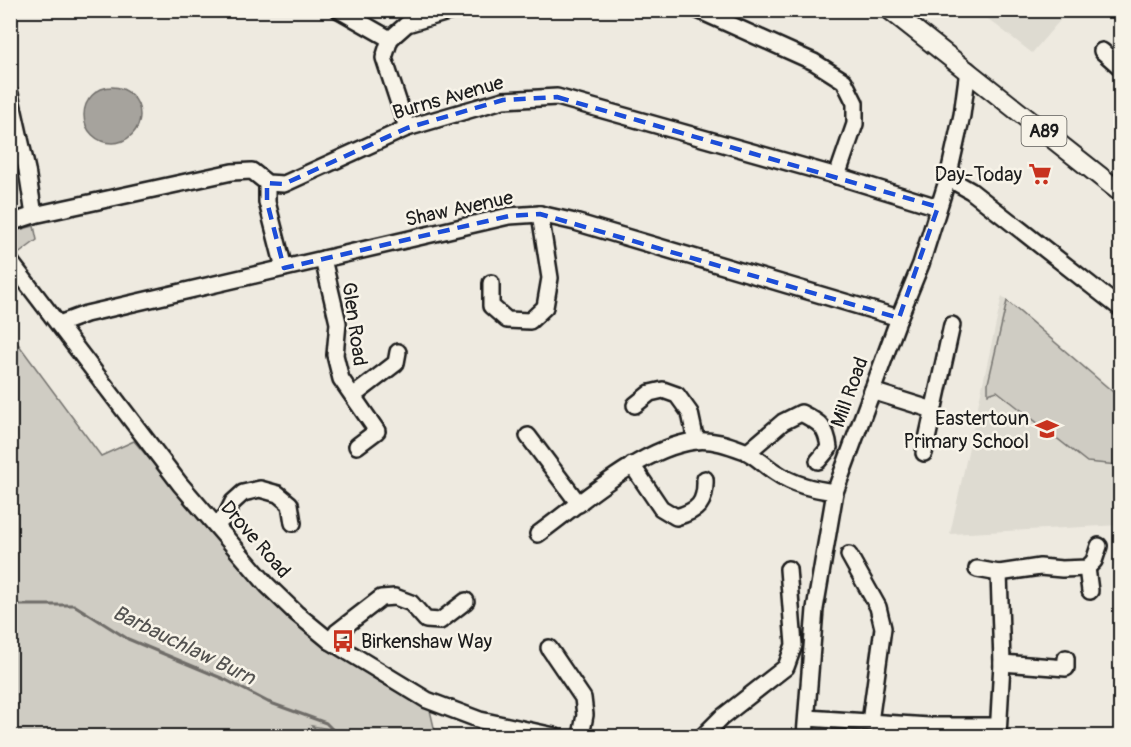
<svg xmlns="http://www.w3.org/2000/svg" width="1131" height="747" font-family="Pangolin,sans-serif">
<rect width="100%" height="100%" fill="#eeeae0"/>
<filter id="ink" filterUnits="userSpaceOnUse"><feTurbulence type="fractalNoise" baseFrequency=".0167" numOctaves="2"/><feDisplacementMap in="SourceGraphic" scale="12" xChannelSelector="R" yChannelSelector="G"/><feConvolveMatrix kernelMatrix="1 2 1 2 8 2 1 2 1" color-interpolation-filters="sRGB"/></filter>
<g filter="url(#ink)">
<!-- built -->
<g fill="#dedbd1">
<polygon points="978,11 1068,11 1032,53"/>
<polygon points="1002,296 1120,396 1120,525 950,534"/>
</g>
<!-- green -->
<g fill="#cfccc3" stroke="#767470" stroke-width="1.5">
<polygon points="34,226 37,240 17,255 11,246 11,234 18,230"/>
<polygon points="1007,301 1120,398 1120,456 1118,465 1087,462 997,391 988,394 988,383"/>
<polygon points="10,333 101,456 134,441 210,530 271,599 319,642 378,681 430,710 436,736 350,736 346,732 312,726 324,736 48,736 46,734 41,736 18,736 14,725 10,724"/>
</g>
<!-- water -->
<circle fill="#a6a39d" stroke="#6f6d69" stroke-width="1.5" cx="112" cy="115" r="28"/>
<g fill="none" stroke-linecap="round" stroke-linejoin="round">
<!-- stream -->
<polyline stroke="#6f6d69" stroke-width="3" points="10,602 21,605 74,605 128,639 226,680 268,702 326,723 339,736"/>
<!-- minor casing -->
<g stroke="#1c1c1c" stroke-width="20">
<g id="minor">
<polyline points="339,10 390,39"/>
<polyline points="698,10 814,62 844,81 855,103 855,124 837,176"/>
<polyline points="1102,51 1120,67"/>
<polyline points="10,94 27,170 34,215"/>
<polyline points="407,128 384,58 390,39 407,24 455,10"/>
<polyline points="948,178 971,191 1120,308"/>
<polyline points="267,183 267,202 284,268"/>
<polyline points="10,223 34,215 232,172 252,171 267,183 284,184 407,128 503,100 557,97 837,176 938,207"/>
<polyline points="323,259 338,323 335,355 341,379 377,431 357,446"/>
<polyline points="10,261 180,484 267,585 296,613 330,641 427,700 480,720 554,736"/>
<polyline points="491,283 491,306 507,320 530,321 545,307 550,278 540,214"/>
<polyline points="59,324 86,314 509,216 540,214 575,222 899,318"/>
<polyline points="872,391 933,410"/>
<polyline points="353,396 396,363 398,352"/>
<polyline points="635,405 650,393 663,390 677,395 690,413 696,441"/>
<polyline points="528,436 579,504"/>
<path d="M 748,452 L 783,422 L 801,413 C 819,422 827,427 829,448 L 818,461"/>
<polyline points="924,453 952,325"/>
<path d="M 632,465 L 661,508 L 676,517 C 698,511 706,503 705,479"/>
<polyline points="216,525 226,516 233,502 243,493 260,489 278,494 290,504 293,523"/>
<path d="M 538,534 C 582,502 641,448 695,441 C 713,439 729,445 745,451 C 756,456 765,466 775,472 C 794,485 813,489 835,492"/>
<polyline points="849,555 878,607 883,628 870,722"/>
<polyline points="1087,568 1090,591"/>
<polyline points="977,569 999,573 1040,567 1062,569 1087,568 1094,561 1099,546"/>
<polyline points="330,641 337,632 381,598 395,597 411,603 426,620 440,621 466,601"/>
<polyline points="549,648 583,698 585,715 581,736"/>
<polyline points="1002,663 1066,668 1066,658"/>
<polyline points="807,718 929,726 998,726"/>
<polyline points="703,736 721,718 786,667 794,645 788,569"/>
<polyline points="805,736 815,609 835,492 899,318 921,264 948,178 962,115 968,70"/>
<polyline points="998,736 1002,663 999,573"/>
</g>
</g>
<!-- major casing -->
<g stroke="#1c1c1c" stroke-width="22">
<polyline id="major" points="890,10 1120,192"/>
</g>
<!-- minor -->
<use href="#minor" stroke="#f7f3e8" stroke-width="15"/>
<!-- major -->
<use href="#major" stroke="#f7f3e8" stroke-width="18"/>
</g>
</g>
<!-- marked area -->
<path fill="none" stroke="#1d4ed8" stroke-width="4.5" stroke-dasharray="12 8" stroke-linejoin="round" d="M 557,97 L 938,207 L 899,318 L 540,214 L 509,216 L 284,268 L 267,202 L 267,183 L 284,184 L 407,128 L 503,100 Z"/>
<!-- icons -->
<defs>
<g id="supermarket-bare" transform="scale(1.8)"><path d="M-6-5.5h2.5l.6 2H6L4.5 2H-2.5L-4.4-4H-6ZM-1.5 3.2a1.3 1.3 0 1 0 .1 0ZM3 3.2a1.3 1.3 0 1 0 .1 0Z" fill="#c8321e" stroke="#f7f3e8" stroke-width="2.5" paint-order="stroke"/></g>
<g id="school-bare" transform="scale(1.8)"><path d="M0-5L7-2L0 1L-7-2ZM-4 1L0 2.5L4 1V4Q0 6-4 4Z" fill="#c8321e" stroke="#f7f3e8" stroke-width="2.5" paint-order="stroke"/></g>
<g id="bus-bare" transform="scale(1.8)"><path d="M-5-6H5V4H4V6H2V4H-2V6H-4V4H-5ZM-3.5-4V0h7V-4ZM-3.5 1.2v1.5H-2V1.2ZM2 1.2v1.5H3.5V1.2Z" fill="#c8321e" stroke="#f7f3e8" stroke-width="2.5" paint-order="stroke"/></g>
</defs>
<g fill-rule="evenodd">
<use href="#supermarket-bare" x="1040" y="174"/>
<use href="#school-bare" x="1047" y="429"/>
<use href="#bus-bare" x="343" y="641"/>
</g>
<g text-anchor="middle" stroke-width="5" stroke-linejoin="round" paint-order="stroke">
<!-- shield labels -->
<rect fill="#f7f3e8" stroke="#5e5c59" stroke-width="1.5" x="1021.5" y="116" width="45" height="30" rx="4.5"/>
<g font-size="18" font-weight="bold" fill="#1c1c1c">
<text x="1044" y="137">A89</text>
</g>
<!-- street labels -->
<g font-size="20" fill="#1c1c1c" stroke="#f7f3e8">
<text transform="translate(448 97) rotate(-16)" y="7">Burns Avenue</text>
<text transform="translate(459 208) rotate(-12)" y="7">Shaw Avenue</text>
<text transform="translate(355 324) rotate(82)" y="7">Glen Road</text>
<text transform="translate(849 392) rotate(-70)" y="7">Mill Road</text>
<text transform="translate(256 539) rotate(49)" y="7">Drove Road</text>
</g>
<!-- poi labels -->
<g font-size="20" fill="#1c1c1c" stroke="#f7f3e8" text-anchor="end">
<text x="1022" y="181">Day-Today</text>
<text x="1029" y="425">Eastertoun<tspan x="1029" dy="23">Primary School</tspan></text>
<text x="361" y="648" text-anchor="start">Birkenshaw Way</text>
</g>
<!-- water labels -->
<g font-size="21" font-style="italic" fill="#535250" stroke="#f7f3e8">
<text transform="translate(184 645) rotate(26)" y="7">Barbauchlaw Burn</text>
</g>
</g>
<!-- margin -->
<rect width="1131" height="747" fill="none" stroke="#f7f3e8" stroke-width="36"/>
<rect x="18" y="18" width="1095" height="711" fill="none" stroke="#1c1c1c" stroke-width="2" filter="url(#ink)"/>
</svg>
